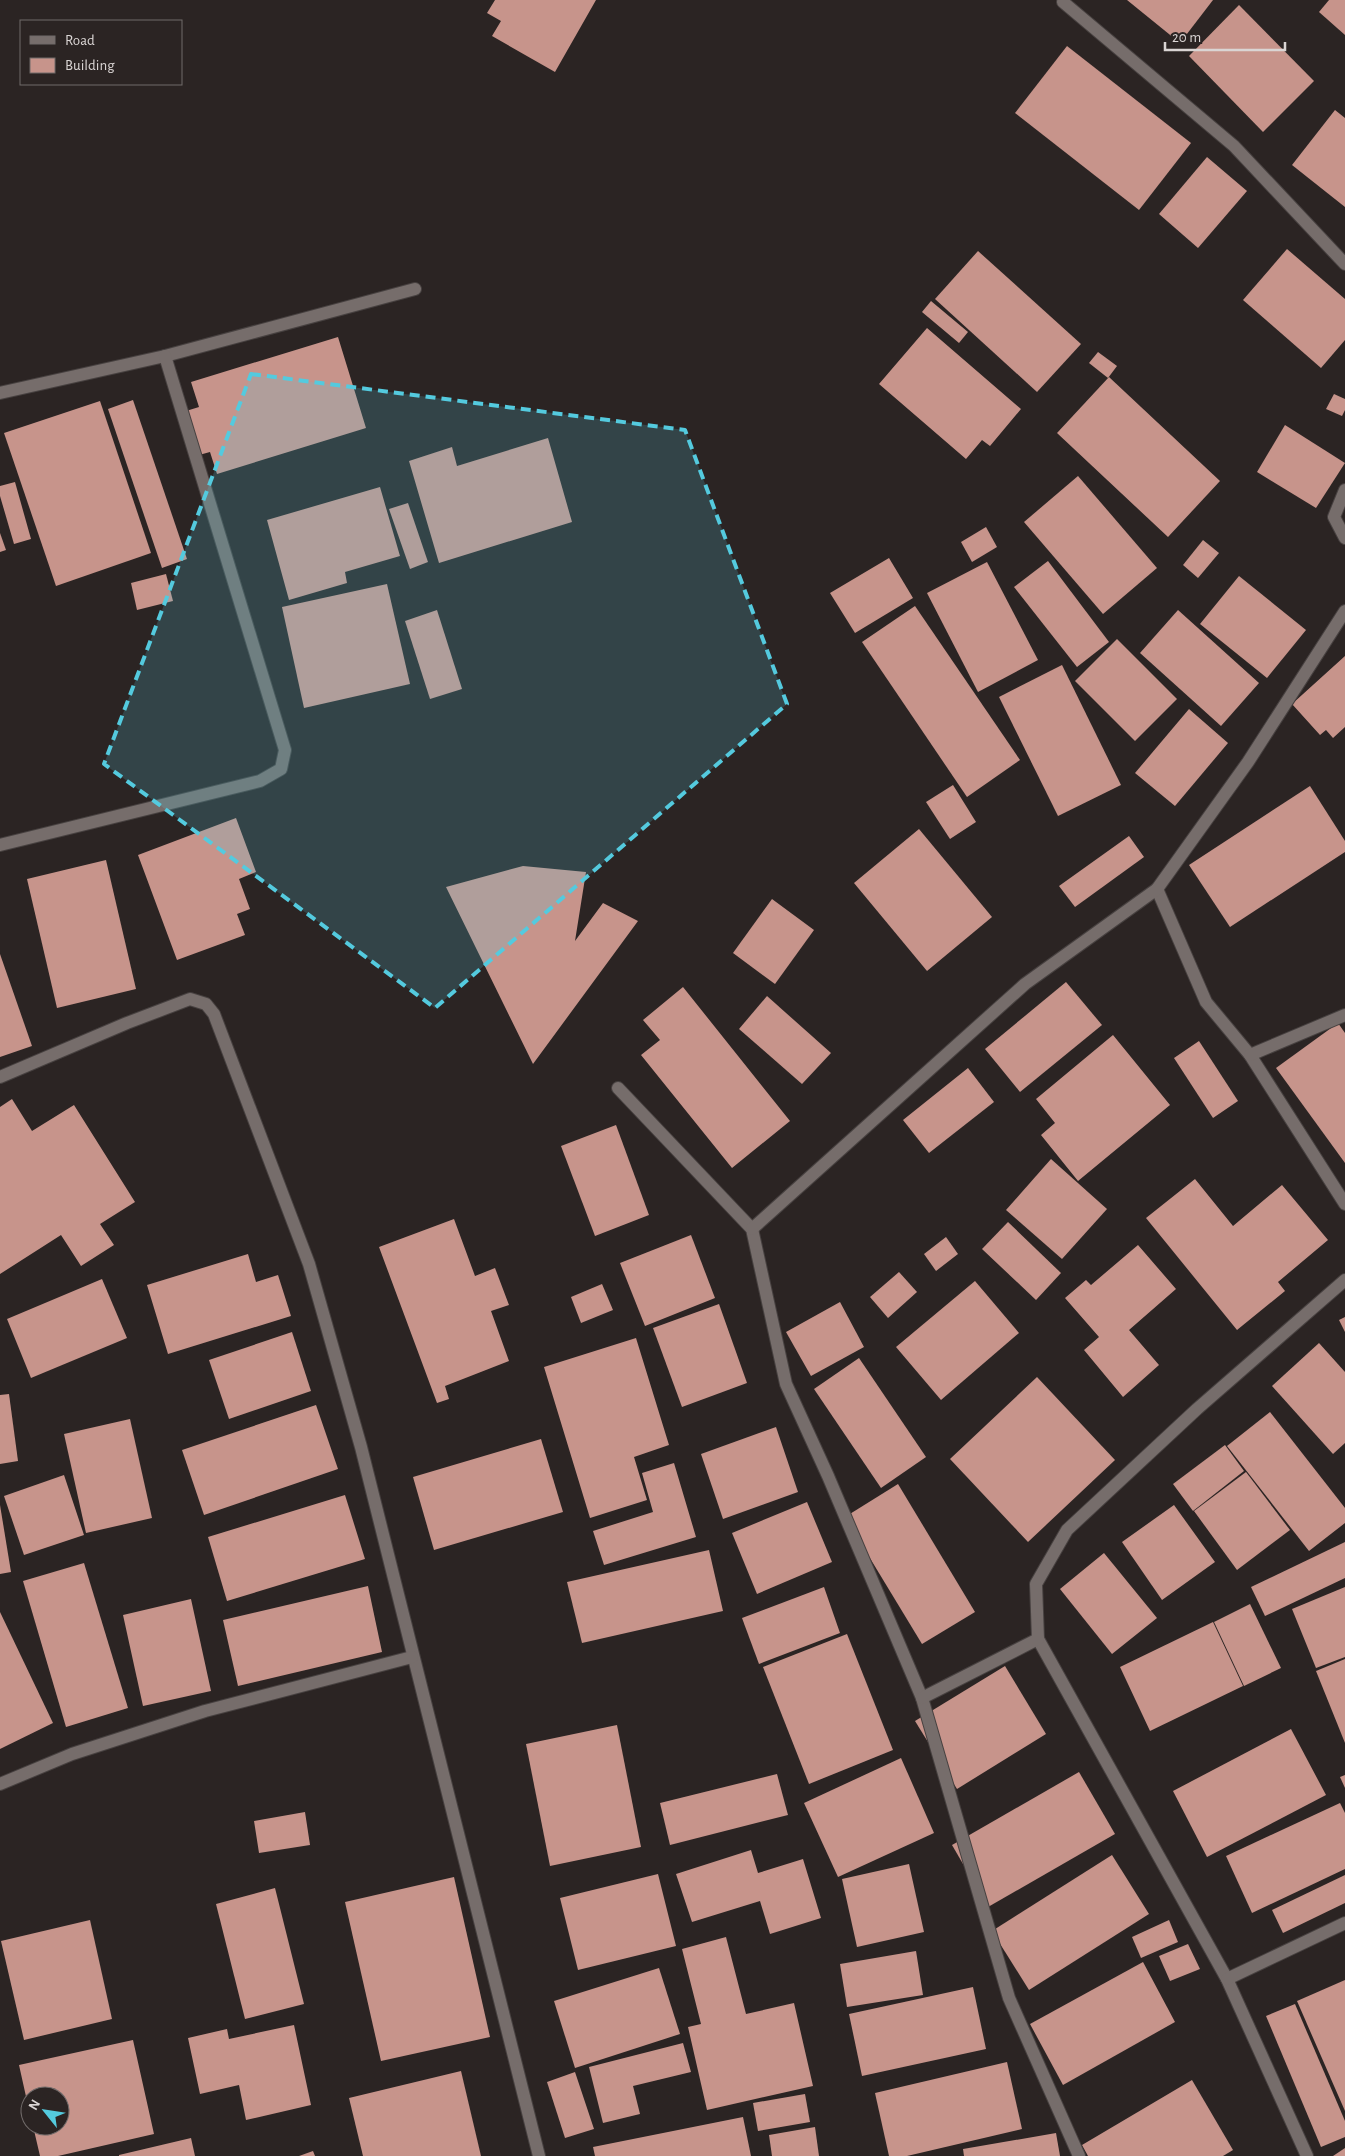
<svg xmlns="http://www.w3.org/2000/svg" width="1345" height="2156" font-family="'Alegreya Sans',sans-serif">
<rect width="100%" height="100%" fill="#2b2423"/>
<!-- building -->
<g fill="#c7948b">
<polygon points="495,0 596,0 555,72 492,36 501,21 487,13"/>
<polygon points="1127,0 1213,0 1180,43"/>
<polygon points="1329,0 1345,0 1345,35 1319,12"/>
<polygon points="1239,5 1314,81 1263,132 1189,56"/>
<polygon points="1067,46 1191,143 1139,210 1015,113"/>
<polygon points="1335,110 1345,118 1345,207 1292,165"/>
<polygon points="1207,157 1247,191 1198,248 1159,214"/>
<polygon points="1287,249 1345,299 1345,340 1321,368 1243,300"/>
<polygon points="978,251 1081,344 1037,392 935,299"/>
<polygon points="931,301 968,332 959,343 922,312"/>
<polygon points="927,328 1021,409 990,446 982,440 966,459 879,384"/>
<polygon points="338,337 366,428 217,474 210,452 199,455 186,411 199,407 191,382"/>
<polygon points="1098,352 1117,366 1108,378 1089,363"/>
<polygon points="1109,377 1220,481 1168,537 1057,433"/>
<polygon points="1334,394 1345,399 1345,410 1342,416 1326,409"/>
<polygon points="133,400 187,559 162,568 108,409"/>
<polygon points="100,401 151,553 56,586 4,433"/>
<polygon points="1285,425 1345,463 1316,508 1257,472"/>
<polygon points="548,438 572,522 439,563 409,461 452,447 457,466"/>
<polygon points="1078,476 1157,568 1103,614 1024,522"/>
<polygon points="15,482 31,539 14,544 0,496 0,486"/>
<polygon points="380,487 400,556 345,572 347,583 289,600 267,520"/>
<polygon points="408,503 428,562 410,569 389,509"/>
<polygon points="986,527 997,547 972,562 961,542"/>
<polygon points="0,533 6,550 0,552"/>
<polygon points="1203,540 1219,553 1198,578 1183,565"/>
<polygon points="889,558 913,598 855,633 830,593"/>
<polygon points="1048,561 1109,642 1077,667 1014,587"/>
<polygon points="987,562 1038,660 978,692 927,593"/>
<polygon points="166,574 173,601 137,610 131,583"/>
<polygon points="1239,576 1306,630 1267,678 1200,624"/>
<polygon points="387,584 410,684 304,708 282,607"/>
<polygon points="915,606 1020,760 967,797 862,642"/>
<polygon points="437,610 462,689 430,699 405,621"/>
<polygon points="1178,610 1259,683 1221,726 1140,653"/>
<polygon points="1117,639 1177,699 1135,741 1075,681"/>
<polygon points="1345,656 1345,727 1333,738 1326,730 1320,735 1292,704"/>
<polygon points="1062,665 1121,785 1058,816 999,697"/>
<polygon points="1189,709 1228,743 1175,806 1135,773"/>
<polygon points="953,785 976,822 950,839 926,802"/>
<polygon points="1310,786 1345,841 1345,852 1230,927 1189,865"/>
<polygon points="236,818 256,872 239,879 250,909 237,914 245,935 177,960 138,855"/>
<polygon points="919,829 992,917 927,971 854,883"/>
<polygon points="1129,836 1144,857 1075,907 1059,886"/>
<polygon points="106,860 136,989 57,1008 27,879"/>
<polygon points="523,866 586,872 575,941 603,903 638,921 533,1064 446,887"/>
<polygon points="772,899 814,930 775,984 733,953"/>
<polygon points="0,954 32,1046 0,1057"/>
<polygon points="1066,982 1102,1025 1020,1092 985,1049"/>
<polygon points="683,987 790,1121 732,1168 641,1055 660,1040 643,1020"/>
<polygon points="767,996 831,1053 802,1084 739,1029"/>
<polygon points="1338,1023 1345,1033 1345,1163 1276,1068"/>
<polygon points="1113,1035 1170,1105 1078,1181 1041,1135 1055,1123 1036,1099"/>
<polygon points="1199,1041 1238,1101 1213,1118 1174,1058"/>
<polygon points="968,1068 994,1102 929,1153 903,1120"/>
<polygon points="12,1099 32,1131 74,1105 135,1202 100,1224 114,1245 81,1266 61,1235 0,1274 0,1107"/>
<polygon points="616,1125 649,1215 595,1236 561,1146"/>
<polygon points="1051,1159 1107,1209 1062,1259 1006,1210"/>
<polygon points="1195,1179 1233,1226 1282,1185 1328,1240 1278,1282 1285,1291 1237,1330 1146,1218"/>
<polygon points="454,1219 475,1276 495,1268 509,1305 491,1311 509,1361 445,1386 449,1399 437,1403 379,1247"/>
<polygon points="1008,1222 1061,1273 1036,1300 982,1249"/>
<polygon points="691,1235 715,1298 645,1326 620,1263"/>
<polygon points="946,1237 958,1254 936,1271 924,1254"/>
<polygon points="1138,1245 1176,1289 1129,1330 1159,1365 1123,1397 1084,1350 1099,1337 1065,1298 1086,1280 1091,1285"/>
<polygon points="248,1254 256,1282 278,1275 291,1316 168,1354 147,1285"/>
<polygon points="899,1272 917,1292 888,1318 870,1297"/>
<polygon points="102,1279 127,1338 31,1378 7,1319"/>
<polygon points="975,1281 1019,1333 941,1400 896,1347"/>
<polygon points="602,1284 613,1310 581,1323 571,1297"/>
<polygon points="840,1302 864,1347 811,1376 786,1332"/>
<polygon points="719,1304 747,1383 682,1407 653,1328"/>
<polygon points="1345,1317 1345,1332 1339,1320"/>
<polygon points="292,1332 311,1391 229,1419 209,1360"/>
<polygon points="636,1338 669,1445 634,1457 647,1500 590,1518 544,1367"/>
<polygon points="1319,1343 1345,1372 1345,1443 1333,1454 1272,1386"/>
<polygon points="859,1358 926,1457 881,1488 814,1389"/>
<polygon points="1037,1377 1115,1460 1028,1542 950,1459"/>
<polygon points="9,1394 18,1461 0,1464 0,1395"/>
<polygon points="316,1405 338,1469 204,1515 182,1450"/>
<polygon points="1270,1412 1345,1508 1345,1523 1309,1551 1227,1446"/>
<polygon points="130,1419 152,1518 86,1533 64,1434"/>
<polygon points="776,1427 798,1492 723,1519 701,1454"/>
<polygon points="541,1439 563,1512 434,1550 413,1477"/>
<polygon points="1225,1445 1244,1471 1193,1511 1173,1484"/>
<polygon points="674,1463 696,1537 604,1565 593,1531 653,1512 642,1473"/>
<polygon points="1246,1472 1290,1530 1237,1570 1194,1511"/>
<polygon points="64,1475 84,1535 24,1555 4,1496"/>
<polygon points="898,1484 975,1612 922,1644 845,1517"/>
<polygon points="345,1495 365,1559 227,1601 208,1537"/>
<polygon points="807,1502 832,1562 757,1594 732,1533"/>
<polygon points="0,1505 11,1572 0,1574"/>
<polygon points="1174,1505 1215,1562 1162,1600 1122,1542"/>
<polygon points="1345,1542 1345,1578 1265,1616 1251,1587"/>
<polygon points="709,1550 723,1611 582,1643 567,1582"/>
<polygon points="1104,1553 1157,1618 1112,1654 1060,1589"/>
<polygon points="84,1563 128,1708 66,1727 23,1581"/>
<polygon points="368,1586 382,1652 238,1686 223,1620"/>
<polygon points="824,1587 840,1633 759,1664 742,1618"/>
<polygon points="1345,1587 1345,1657 1316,1668 1292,1609"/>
<polygon points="191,1599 211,1691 143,1706 123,1615"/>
<polygon points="1250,1604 1281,1668 1244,1686 1214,1622"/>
<polygon points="0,1612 53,1723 0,1749"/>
<polygon points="1213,1622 1243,1686 1150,1731 1120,1667"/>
<polygon points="847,1634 893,1750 809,1784 763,1667"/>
<polygon points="1345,1659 1345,1743 1316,1671"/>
<polygon points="1005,1666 1046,1734 957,1789 915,1721"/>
<polygon points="617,1725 641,1847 550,1866 526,1744"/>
<polygon points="1291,1729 1326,1795 1207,1857 1173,1791"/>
<polygon points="901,1758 934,1833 838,1877 804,1803"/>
<polygon points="1079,1772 1115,1834 988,1907 952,1845"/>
<polygon points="777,1774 788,1815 670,1845 660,1803"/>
<polygon points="1345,1775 1345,1788 1340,1777"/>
<polygon points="1340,1803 1345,1813 1345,1869 1252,1913 1226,1856"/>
<polygon points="305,1812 310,1845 259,1853 254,1821"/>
<polygon points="751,1850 758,1873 803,1859 821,1918 770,1934 760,1901 692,1922 676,1874"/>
<polygon points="1112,1855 1149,1914 1029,1990 992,1931"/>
<polygon points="909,1864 924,1932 857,1947 842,1879"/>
<polygon points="658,1874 676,1946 578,1970 560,1898"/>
<polygon points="1345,1875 1345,1903 1283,1933 1272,1910"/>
<polygon points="454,1877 490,2037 381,2061 345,1902"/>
<polygon points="275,1888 304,2004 245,2019 216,1904"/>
<polygon points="90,1920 112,2019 24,2040 1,1941"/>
<polygon points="1169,1920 1178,1942 1141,1958 1132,1937"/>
<polygon points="726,1937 746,2014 794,2003 813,2086 707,2110 688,2027 701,2024 682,1949"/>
<polygon points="1188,1944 1200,1969 1170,1981 1159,1956"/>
<polygon points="916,1951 923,1995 847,2007 840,1964"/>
<polygon points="1143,1962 1175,2022 1063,2085 1030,2024"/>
<polygon points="659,1968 680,2034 575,2068 554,2001"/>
<polygon points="1345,1980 1345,2111 1297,2001"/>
<polygon points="973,1987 986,2049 862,2076 849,2014"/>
<polygon points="1295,2004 1345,2121 1345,2137 1321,2147 1266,2016"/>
<polygon points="294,2025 311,2105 246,2120 239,2085 200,2094 188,2038 227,2029 229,2039"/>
<polygon points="133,2040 154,2134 58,2156 40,2156 33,2126 60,2126 60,2096 30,2096 29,2110 19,2065"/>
<polygon points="683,2043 691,2072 633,2086 640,2114 603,2123 589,2067"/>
<polygon points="1007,2062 1022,2129 907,2156 889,2156 875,2093"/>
<polygon points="461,2071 481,2156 363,2156 349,2098"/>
<polygon points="575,2072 594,2129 565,2138 547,2082"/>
<polygon points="1192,2080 1233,2150 1223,2156 1088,2156 1082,2145"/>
<polygon points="805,2094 810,2122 758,2131 753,2103"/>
<polygon points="743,2117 751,2156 595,2156 593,2147"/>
<polygon points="815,2127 819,2156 772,2156 769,2135"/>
<polygon points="1056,2133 1060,2156 964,2156 963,2149"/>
<polygon points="191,2138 195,2156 119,2156 119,2155"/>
<polygon points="1345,2148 1345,2156 1333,2156"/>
<polygon points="313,2151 315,2156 299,2156"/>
</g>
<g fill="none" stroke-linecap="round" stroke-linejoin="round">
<!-- minor casing -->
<g stroke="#474140" stroke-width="14">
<g id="minor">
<polyline points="1063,2 1234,146 1345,264"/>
<polyline points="0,393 165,356 415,289"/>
<polyline points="1345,490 1334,517 1345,538"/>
<polyline points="0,845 260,781 281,769 285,750 165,356"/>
<polyline points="1157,889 1206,1002 1250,1055 1345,1204"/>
<polyline points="1250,1055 1345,1015"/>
<polyline points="0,1077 127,1023 190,999 206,1004 214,1014 309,1264 361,1447 539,2156"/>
<polyline points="618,1088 752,1229 786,1384 828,1476 922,1698 1009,1998 1079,2156"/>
<polyline points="752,1229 1025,984 1157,889 1248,762 1345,611"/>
<polyline points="1038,1639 1227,1979 1307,2156"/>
<polyline points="922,1698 1038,1639 1036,1584 1067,1530 1197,1409 1345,1280"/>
<polyline points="0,1784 72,1754 205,1711 412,1657"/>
<polyline points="1227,1979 1345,1923"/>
</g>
</g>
<!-- minor -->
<use href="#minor" stroke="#766d6b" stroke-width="12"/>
</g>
<!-- marked area -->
<path fill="#54cade" fill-opacity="0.2" stroke="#54cade" stroke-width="4" stroke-dasharray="10 6" stroke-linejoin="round" d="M 251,374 L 685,430 L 787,704 L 435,1008 L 104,764 Z"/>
<!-- legend -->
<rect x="20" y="20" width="162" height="65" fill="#2b2423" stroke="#716b6a"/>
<rect x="30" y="36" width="25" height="8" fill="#766d6b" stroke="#716b6a"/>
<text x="65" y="45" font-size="15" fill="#dad5d4">Road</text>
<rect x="30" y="58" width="25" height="15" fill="#c7948b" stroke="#716b6a"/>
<text x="65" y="70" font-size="15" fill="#dad5d4">Building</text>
<!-- north arrow -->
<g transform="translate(45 2111) rotate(300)"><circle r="24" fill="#2b2423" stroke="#716b6a"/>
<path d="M0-4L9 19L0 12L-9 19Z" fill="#54cade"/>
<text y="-8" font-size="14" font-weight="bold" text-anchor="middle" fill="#dad5d4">N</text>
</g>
<!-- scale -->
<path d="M1165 42v8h120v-8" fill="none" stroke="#dad5d4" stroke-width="2.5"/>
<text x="1172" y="42" font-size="15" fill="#dad5d4" stroke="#2b2423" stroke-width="4" paint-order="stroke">20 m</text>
</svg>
